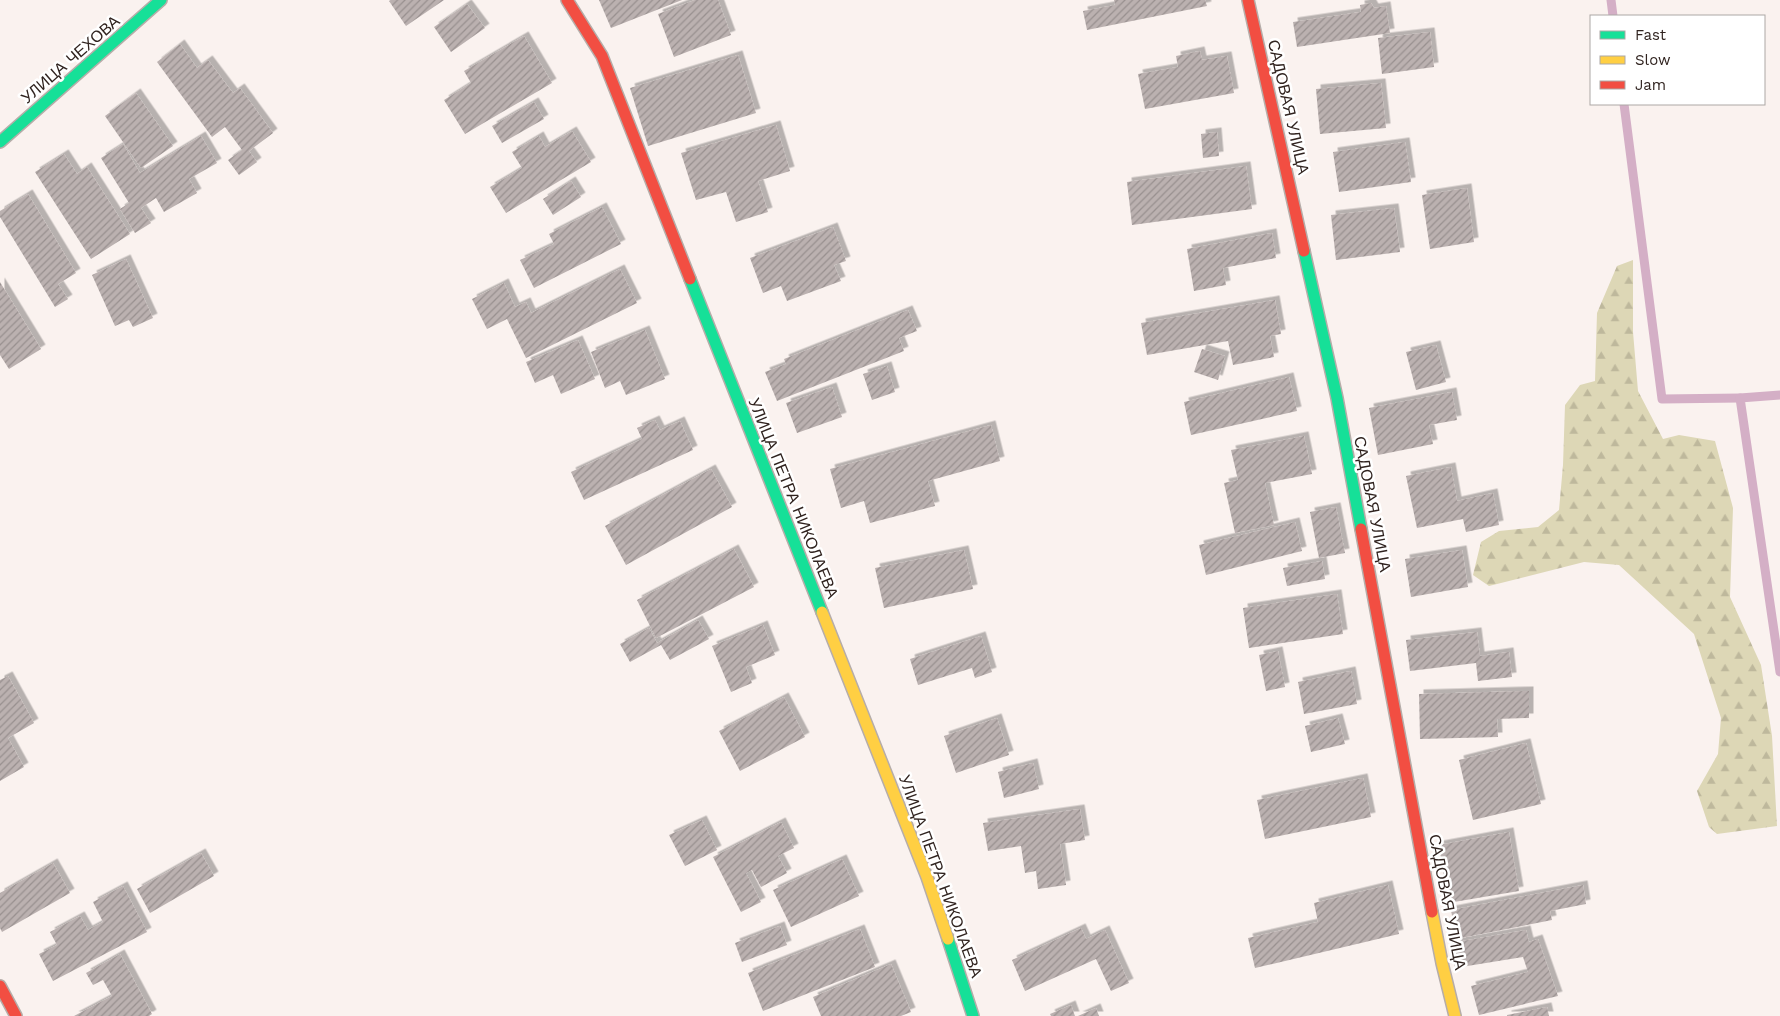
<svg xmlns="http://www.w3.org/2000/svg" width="1780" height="1016" font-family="'Work Sans',sans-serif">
<defs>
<pattern id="forest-firs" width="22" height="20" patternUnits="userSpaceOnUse" patternTransform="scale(1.25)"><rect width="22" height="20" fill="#ddd7b6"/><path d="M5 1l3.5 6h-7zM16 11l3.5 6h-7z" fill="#beb89c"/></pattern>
<pattern id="building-hatch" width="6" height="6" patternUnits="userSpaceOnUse" patternTransform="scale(1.25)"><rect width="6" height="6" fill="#bbb1b0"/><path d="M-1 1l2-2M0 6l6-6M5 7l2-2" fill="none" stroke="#98908f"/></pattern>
<filter id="shadow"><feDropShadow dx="4.5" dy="-4.5" stdDeviation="0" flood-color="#0004"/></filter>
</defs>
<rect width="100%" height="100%" fill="#faf2ef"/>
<!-- forest -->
<polygon fill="url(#forest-firs)" points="1633,260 1633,332 1638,391 1663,439 1679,435 1715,441 1733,508 1730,597 1761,665 1772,736 1777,826 1717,834 1709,827 1697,791 1718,754 1721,718 1694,634 1619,565 1584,562 1489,586 1473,575 1481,542 1499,531 1538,527 1559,510 1563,465 1565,405 1580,385 1595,381 1597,313 1617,266"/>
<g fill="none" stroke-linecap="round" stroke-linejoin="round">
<!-- stream -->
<g stroke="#d4afc6" stroke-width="9">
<polyline points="1611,0 1613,16"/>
<polyline points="1624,104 1662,399 1740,398"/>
<polyline points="1780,395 1740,398 1780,672"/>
</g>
</g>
<!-- building -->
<g fill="url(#building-hatch)" filter="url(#shadow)">
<polygon points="391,0 444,0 406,26 389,1"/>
<polygon points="599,0 682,0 611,28"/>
<polygon points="695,0 718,0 731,35 674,57 658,14"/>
<polygon points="1114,0 1205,0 1207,6 1087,30 1083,11 1115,5"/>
<polygon points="1371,3 1374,8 1386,6 1390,33 1297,47 1293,22 1361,12 1360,5"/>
<polygon points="467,4 485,28 451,52 434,27"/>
<polygon points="1430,32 1434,67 1382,74 1378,38"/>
<polygon points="524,36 552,83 465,134 444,100 471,83 464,71"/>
<polygon points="180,44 197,68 208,60 233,93 240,88 273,133 249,151 257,162 239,175 228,160 242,150 225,127 212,137 157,62"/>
<polygon points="1200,51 1202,60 1227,56 1234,93 1145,109 1138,74 1178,67 1176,56"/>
<polygon points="738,55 756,113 648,146 630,88"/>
<polygon points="1381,83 1386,128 1320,134 1316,89"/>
<polygon points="136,93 173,146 141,168 105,116"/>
<polygon points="534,102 544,119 502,143 492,126"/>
<polygon points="776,125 790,171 758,181 768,212 736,222 726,192 696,200 681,153"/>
<polygon points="572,131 591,162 506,213 490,187 522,168 512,152 539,136 545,147"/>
<polygon points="1217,132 1219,156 1203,158 1201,134"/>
<polygon points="201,136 217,163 189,179 197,193 164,212 156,198 141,208 151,223 135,233 120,209 129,203 101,158 123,144 140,173"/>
<polygon points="1405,142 1411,182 1339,192 1333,152"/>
<polygon points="64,154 77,174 87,167 130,234 91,259 35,172"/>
<polygon points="1246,166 1252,209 1132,225 1127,182"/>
<polygon points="571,181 581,197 553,215 543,199"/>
<polygon points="1467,188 1474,242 1430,249 1422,195"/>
<polygon points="28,194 76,273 58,284 68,299 55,307 0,217 0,211"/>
<polygon points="602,207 621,244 534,288 520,260 554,244 549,234"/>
<polygon points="1394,208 1400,252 1336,260 1331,215"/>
<polygon points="833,227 846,261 834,265 841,281 787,301 781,286 763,293 750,258"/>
<polygon points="1272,233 1276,258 1223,268 1226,285 1194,291 1187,249"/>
<polygon points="126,259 153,318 133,327 129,320 115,326 92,275"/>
<polygon points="620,269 637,303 526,358 507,319 487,329 472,299 504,283 515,307 526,302 531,313"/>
<polygon points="0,282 41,349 9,369 0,355"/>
<polygon points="1275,300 1281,334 1270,336 1274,357 1233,365 1228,341 1147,355 1141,323"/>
<polygon points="908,310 917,331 899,338 904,351 777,401 765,372 786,364 784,359"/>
<polygon points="645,330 665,379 626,395 620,381 605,388 591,352"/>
<polygon points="578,340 595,379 561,394 553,375 535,383 526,362"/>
<polygon points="1436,345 1446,382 1416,390 1406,352"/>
<polygon points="1202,349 1225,356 1218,380 1194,372"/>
<polygon points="887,366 895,392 872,400 863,374"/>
<polygon points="1289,377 1297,411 1191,435 1184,402"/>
<polygon points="832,387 842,417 797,433 786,403"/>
<polygon points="1452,392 1457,420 1429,425 1433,444 1378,455 1369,408"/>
<polygon points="655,420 660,430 680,421 693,450 584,500 571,472 642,439 637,428"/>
<polygon points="991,425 1000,461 928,481 935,506 870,523 864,501 841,508 830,469"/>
<polygon points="1304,436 1312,474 1265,483 1274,525 1235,533 1224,483 1238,480 1231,450"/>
<polygon points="1451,467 1457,501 1493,493 1499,525 1466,532 1463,519 1417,528 1406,476"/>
<polygon points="711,469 732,507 626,565 605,526"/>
<polygon points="1336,507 1345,553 1319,558 1310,512"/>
<polygon points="1295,522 1302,551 1206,575 1199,545"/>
<polygon points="734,549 754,587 656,638 637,600"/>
<polygon points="964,550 973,589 884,608 875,568"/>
<polygon points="1462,550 1468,587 1411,597 1405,559"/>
<polygon points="1322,561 1325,579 1287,586 1283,568"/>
<polygon points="1337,594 1343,634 1249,648 1243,608"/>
<polygon points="698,620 709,639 670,660 661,645 630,662 620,644 649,628 657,643"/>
<polygon points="763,625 775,655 746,667 752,683 731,692 712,646"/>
<polygon points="1477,632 1480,656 1509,652 1512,677 1478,681 1476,663 1410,671 1406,640"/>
<polygon points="981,636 992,672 975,678 972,668 918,685 910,659"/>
<polygon points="1278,651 1285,687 1266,691 1259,655"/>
<polygon points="1351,671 1357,704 1304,714 1298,682"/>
<polygon points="8,676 34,723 8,738 24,767 0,781 0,680"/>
<polygon points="1529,691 1529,718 1497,719 1498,737 1420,739 1419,694"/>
<polygon points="784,697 805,737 740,771 719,731"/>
<polygon points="997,718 1009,755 956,773 944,736"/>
<polygon points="1338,718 1345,744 1311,752 1305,726"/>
<polygon points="1526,743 1541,804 1473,820 1459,760"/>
<polygon points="1033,763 1039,789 1004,798 998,772"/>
<polygon points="1363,778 1371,817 1265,839 1257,800"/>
<polygon points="1080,809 1085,840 1060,844 1066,885 1038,889 1036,871 1025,873 1021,846 988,851 983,823"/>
<polygon points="702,820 717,850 685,866 669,835"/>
<polygon points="781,822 794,848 778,856 787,873 761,887 752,870 746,873 761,902 741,912 713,857"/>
<polygon points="1509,832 1519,891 1448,903 1439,845"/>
<polygon points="201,853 214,876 150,913 137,889"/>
<polygon points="842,859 859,896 791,927 773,890"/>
<polygon points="53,863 70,893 2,932 0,928 0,893"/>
<polygon points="1388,885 1399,934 1255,968 1248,938 1318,922 1314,903"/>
<polygon points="1583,885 1586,904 1550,911 1552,920 1456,939 1451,910"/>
<polygon points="123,886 147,932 53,981 39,954 57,945 50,932 80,916 88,930 103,922 93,902"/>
<polygon points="780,926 787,945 742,962 735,943"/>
<polygon points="1081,928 1086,939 1105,930 1129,983 1111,991 1096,959 1025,991 1012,960"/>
<polygon points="860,929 875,967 763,1011 748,973"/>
<polygon points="1526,930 1529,942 1538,939 1558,996 1479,1015 1471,986 1528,972 1523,957 1455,968 1451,943"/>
<polygon points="120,954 152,1014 149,1016 74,1016 112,996 103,980 93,985 86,973"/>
<polygon points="891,964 911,1012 901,1016 821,1016 813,997"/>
<polygon points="1071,1005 1075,1016 1051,1016 1050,1014"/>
<polygon points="1547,1007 1549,1016 1507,1016 1507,1015"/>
<polygon points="1096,1008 1099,1016 1078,1016"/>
</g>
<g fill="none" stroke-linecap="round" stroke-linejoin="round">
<!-- fast casing -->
<g stroke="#b6ada9" stroke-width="14">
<g id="fast">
<polyline points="0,142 161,0"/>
<polyline points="1304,251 1337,398 1361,529"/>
<polyline points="690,279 822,612"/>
<polyline points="948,939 973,1016"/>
</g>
</g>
<!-- slow casing -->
<g stroke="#b6ada9" stroke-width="14">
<g id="slow">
<polyline points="822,612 927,877 948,939"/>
<polyline points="1432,912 1442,963 1455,1016"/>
</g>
</g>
<!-- jam casing -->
<g stroke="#b6ada9" stroke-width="14">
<g id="jam">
<polyline points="567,0 602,56 690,279"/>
<polyline points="1248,0 1304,251"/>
<polyline points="1361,529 1432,912"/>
<polyline points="0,986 16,1016"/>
</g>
</g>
<!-- fast -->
<use href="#fast" stroke="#16e098" stroke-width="11"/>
<!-- slow -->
<use href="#slow" stroke="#ffcf43" stroke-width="11"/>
<!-- jam -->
<use href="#jam" stroke="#f24e42" stroke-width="11"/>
</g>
<g text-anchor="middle" stroke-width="5" stroke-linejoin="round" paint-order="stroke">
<!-- street labels -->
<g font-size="16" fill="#30231f" stroke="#fff">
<text transform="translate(70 59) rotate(-41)" y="6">УЛИЦА ЧЕХОВА</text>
<text transform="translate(1289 107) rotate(77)" y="6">САДОВАЯ УЛИЦА</text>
<text transform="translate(794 498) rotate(68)" y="6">УЛИЦА ПЕТРА НИКОЛАЕВА</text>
<text transform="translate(1373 504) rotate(79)" y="6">САДОВАЯ УЛИЦА</text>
<text transform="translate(941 876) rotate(70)" y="6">УЛИЦА ПЕТРА НИКОЛАЕВА</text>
<text transform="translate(1448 902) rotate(79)" y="6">САДОВАЯ УЛИЦА</text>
</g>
</g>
<!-- legend -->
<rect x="1590" y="15" width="175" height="90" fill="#ffffff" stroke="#aca7a5"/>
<rect x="1600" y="31" width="25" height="8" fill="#16e098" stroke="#aca7a5"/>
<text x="1635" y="40" font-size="15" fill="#30231f">Fast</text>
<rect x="1600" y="56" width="25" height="8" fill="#ffcf43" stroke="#aca7a5"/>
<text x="1635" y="65" font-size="15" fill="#30231f">Slow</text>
<rect x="1600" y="81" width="25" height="8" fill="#f24e42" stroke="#aca7a5"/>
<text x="1635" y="90" font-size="15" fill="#30231f">Jam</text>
</svg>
